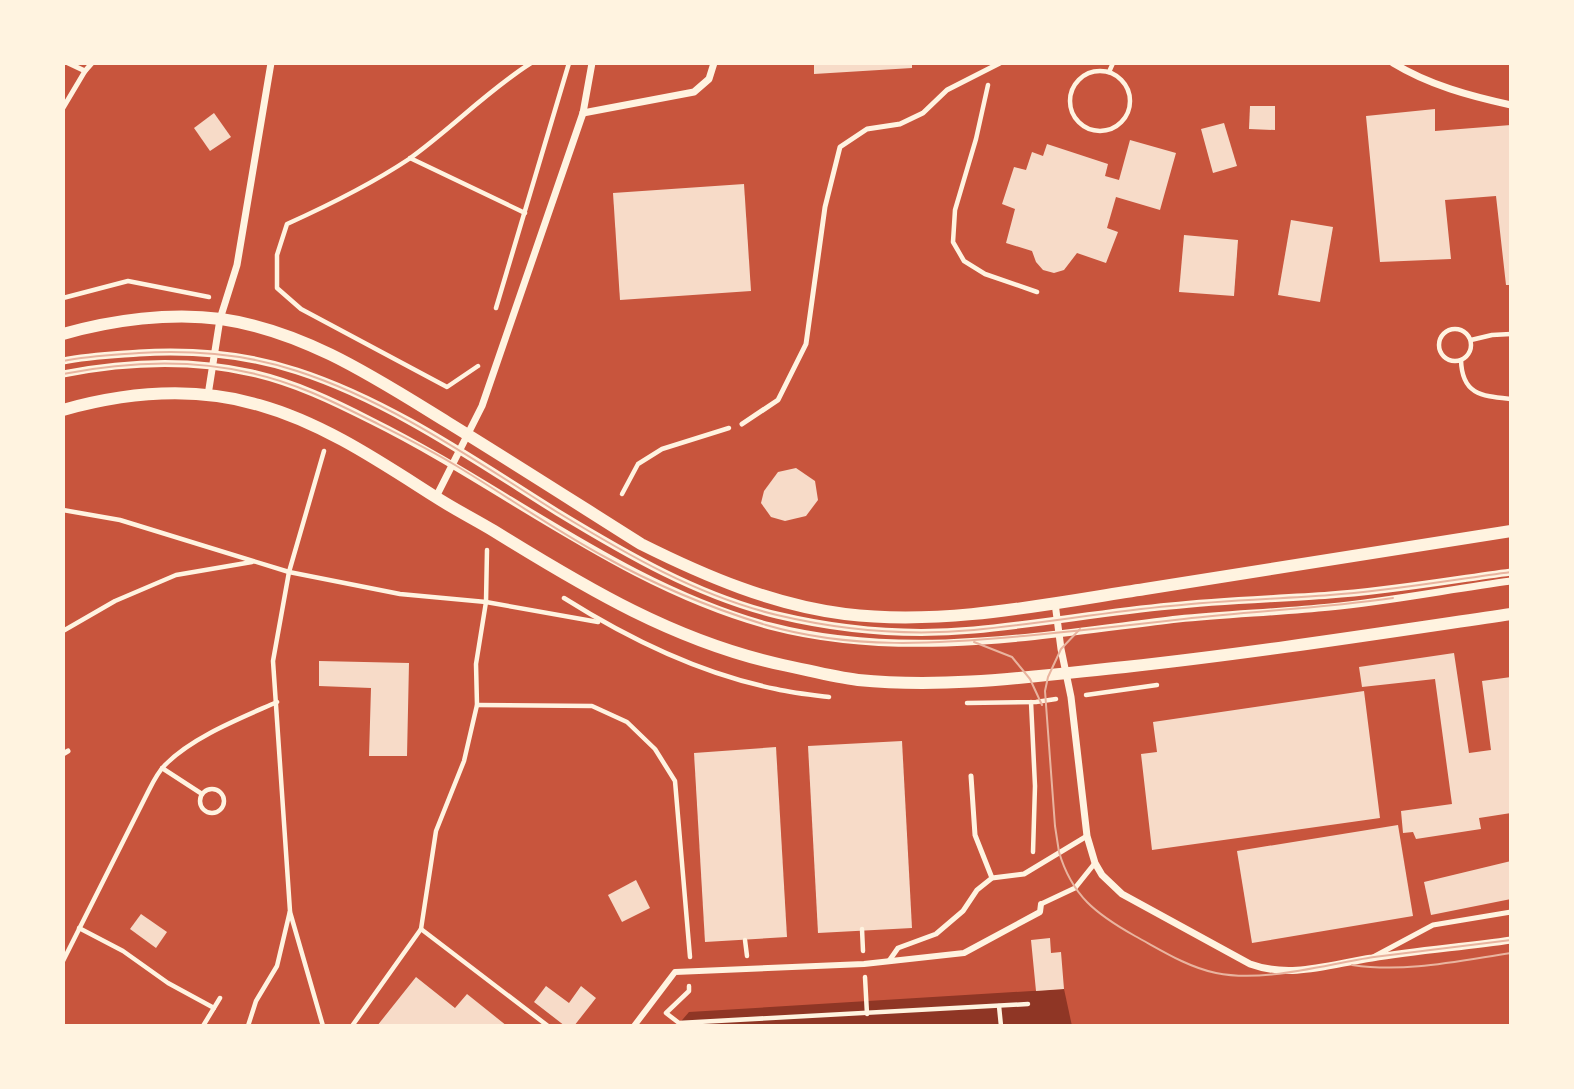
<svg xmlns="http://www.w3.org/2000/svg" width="1574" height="1089" font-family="'Roboto Serif',serif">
<rect width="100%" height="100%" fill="#c8553d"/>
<!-- water -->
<polygon fill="#8f3625" points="1064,989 1072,1026 677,1026 689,1012"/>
<!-- building -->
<g fill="#f7dbc8">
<polygon points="814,63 912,63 912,68 814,74"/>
<polygon points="1250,106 1275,106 1275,130 1249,129"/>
<polygon points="1435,109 1435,131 1511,125 1511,285 1506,285 1496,196 1445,200 1451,259 1380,262 1366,116"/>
<polygon points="214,113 231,137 210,151 194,128"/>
<polygon points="1224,123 1237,166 1213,173 1201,129"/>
<polygon points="1130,140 1176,153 1160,210 1116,197 1107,228 1118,232 1106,263 1077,253 1064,270 1054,273 1043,270 1036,262 1032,251 1006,243 1015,209 1002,204 1014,167 1026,170 1032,152 1043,156 1047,144 1108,164 1105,176 1119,180"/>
<polygon points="744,184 751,291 620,300 613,193"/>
<polygon points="1291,220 1333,227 1320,302 1278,295"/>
<polygon points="1184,235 1238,240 1234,296 1179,292"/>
<polygon points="796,468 815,481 818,500 806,516 785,521 771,517 761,503 764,491 778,472"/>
<polygon points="1454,653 1469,753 1491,750 1482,681 1511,677 1511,813 1479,818 1481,829 1416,839 1413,832 1403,833 1401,811 1452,804 1435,679 1362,687 1359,667"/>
<polygon points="319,661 409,663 407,756 369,756 371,688 319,686"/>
<polygon points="1364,691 1380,818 1152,850 1141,754 1157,752 1153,722"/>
<polygon points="902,741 912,928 818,933 808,746"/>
<polygon points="776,747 787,937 705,942 694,753"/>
<polygon points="1398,825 1413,916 1252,943 1237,851"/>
<polygon points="1511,861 1511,899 1431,915 1424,882"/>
<polygon points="636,880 650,908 622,922 608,895"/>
<polygon points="141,914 167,932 156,948 130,929"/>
<polygon points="1050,938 1051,953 1061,952 1064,989 1036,991 1031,940"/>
<polygon points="416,977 455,1008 467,994 507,1026 377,1026"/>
<polygon points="546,986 569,1003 581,986 596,998 574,1026 565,1026 534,1002"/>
</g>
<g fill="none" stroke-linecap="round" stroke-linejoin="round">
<!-- path -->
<g stroke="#fff3e0" stroke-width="4.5">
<circle cx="1100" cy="101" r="30"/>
<polyline points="1109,72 1113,63"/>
<polyline points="988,85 976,139 955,210 953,242 964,261 985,274 1037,292"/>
<polyline points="410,158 525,213"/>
<polyline points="63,298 128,281 209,297"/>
<polyline points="496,308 569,63"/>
<circle cx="1455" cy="345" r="16"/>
<polyline points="1471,340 1492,335 1511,334"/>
<path d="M 1461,360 C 1462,395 1482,396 1511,399"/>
<path d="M 478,366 L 447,387 L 301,309 L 277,288 L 277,255 L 287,224 C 329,205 370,185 409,159 C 451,129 487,91 531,63"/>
<polyline points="622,494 638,464 662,449 729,428"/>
<polyline points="63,510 120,520 289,572 400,594 486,602 598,622"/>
<path d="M 564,598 C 629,639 701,674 776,689 C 793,693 812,695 829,697"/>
<polyline points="63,631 115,601 176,575 252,562"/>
<polyline points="1086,695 1157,685"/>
<polyline points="1031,702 1035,786 1033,852"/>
<polyline points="967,703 1036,702 1056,699"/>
<polyline points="477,705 592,706 627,722 655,749 675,781 690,957"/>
<polyline points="162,768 202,794"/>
<circle cx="212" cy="801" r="12"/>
<polyline points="290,912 323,1026"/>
<polyline points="79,928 123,951 168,983 214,1008"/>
<polyline points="421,929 548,1026"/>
<polyline points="862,929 863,951"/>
<polyline points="745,940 747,956"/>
<path d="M 63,961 L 147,794 C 152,784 157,773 165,765 C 192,737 241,718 277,702"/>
<polyline points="865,977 867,1014"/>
<polyline points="689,986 689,991 666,1013 679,1023 1028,1004"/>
<polyline points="999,1006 1001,1026"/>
<polyline points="203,1026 220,998"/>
<polyline points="248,1026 256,1001 277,966 290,911 273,661 289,572 324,451"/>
<polyline points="352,1026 421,929 436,831 464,761 477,705 476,664 486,602 487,550"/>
</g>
<!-- service -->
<g stroke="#fff3e0" stroke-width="5">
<polyline points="68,63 85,71"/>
<polyline points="63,108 85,71 92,63"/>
<polyline points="742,424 778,400 806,344 825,207 840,147 867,129 900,124 923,113 947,90 1000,63"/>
<polyline points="63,754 68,751"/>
<polyline points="971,776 975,835 992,878"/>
<polyline points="1041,904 1075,888 1095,863"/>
<polyline points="1375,956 1433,925 1511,912"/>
<polyline points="889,961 898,948 936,934 963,911 977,890 992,878 1024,874 1087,836"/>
</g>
<!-- pedestrian -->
<polyline stroke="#fff3e0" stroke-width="6" points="634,1026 675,972 864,964 964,953 1040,912 1041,904"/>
<!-- minor -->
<g stroke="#fff3e0" stroke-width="7">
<path d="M 1393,63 C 1429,85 1470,96 1511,105"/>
<polyline points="583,113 694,92 709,79 714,63"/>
<path d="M 63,361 C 88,356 113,355 139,353 C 191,350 246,354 297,371 C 390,401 474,460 557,512 C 626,554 698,596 777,615 C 840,630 909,636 974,630 C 1039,624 1105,612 1170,606 C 1223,600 1277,599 1330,595 C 1390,591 1451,580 1511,572"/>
<path d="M 63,374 C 124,362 191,359 252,373 C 295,383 333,401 372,421 C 505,487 624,587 770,626 C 904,661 1043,635 1178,619 C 1229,614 1280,612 1330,607 C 1391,601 1451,589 1511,581"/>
<polyline points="208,395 220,319 237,265 271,63"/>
<polyline points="436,497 482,406 583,113 592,63"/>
<path d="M 1055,603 L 1061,649 L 1071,697 L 1087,836 L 1095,863 L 1102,875 L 1122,894 L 1250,964 C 1291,979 1331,964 1372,958 C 1418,950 1465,947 1511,940"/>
</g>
<!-- tertiary -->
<g stroke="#fff3e0" stroke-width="12">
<path d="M 63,334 C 112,320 171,312 221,319 C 305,331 377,379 447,422 C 512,462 576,503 641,544 C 705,576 773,605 845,614 C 945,626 1047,604 1145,589 C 1267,570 1389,551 1511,531"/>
<path d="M 63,410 C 127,392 194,386 259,405 C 323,423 379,461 434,496 C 454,509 474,519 494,531 C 586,588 676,642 783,665 C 808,670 833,677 858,680 C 948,689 1036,676 1125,667 C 1254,653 1382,633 1511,614"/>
</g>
<!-- tram -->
<g stroke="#e9b49f" stroke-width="2">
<path d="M 63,361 C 88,356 113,355 139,353 C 191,350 246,354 297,371 C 390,401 474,460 557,512 C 626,554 698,596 777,615 C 840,630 909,636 974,630 C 1039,624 1105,612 1170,606 C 1223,600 1277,599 1330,595 C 1390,591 1451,580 1511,572"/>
<path d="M 63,374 C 124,362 191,359 251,373 C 293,382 330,400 368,419 C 398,434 427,448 455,465 C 505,495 553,529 605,557 C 655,585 711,608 766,625 C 851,650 937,644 1024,636 C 1077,631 1131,625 1184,619 C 1254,611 1324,608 1393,598"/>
<path d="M 1080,629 L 1061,649 L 1048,677 L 1045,691 L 1055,826 L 1059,852 C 1072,896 1096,914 1135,936 C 1161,950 1187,967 1216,973 C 1265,983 1326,964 1374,957 C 1420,951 1465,946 1511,940"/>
<polyline points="974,642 1012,657 1030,679 1042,705"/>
<path d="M 1352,965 C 1406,973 1458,961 1511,953"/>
</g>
</g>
<!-- border -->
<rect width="1574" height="1089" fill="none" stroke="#fff3e0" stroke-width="130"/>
</svg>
